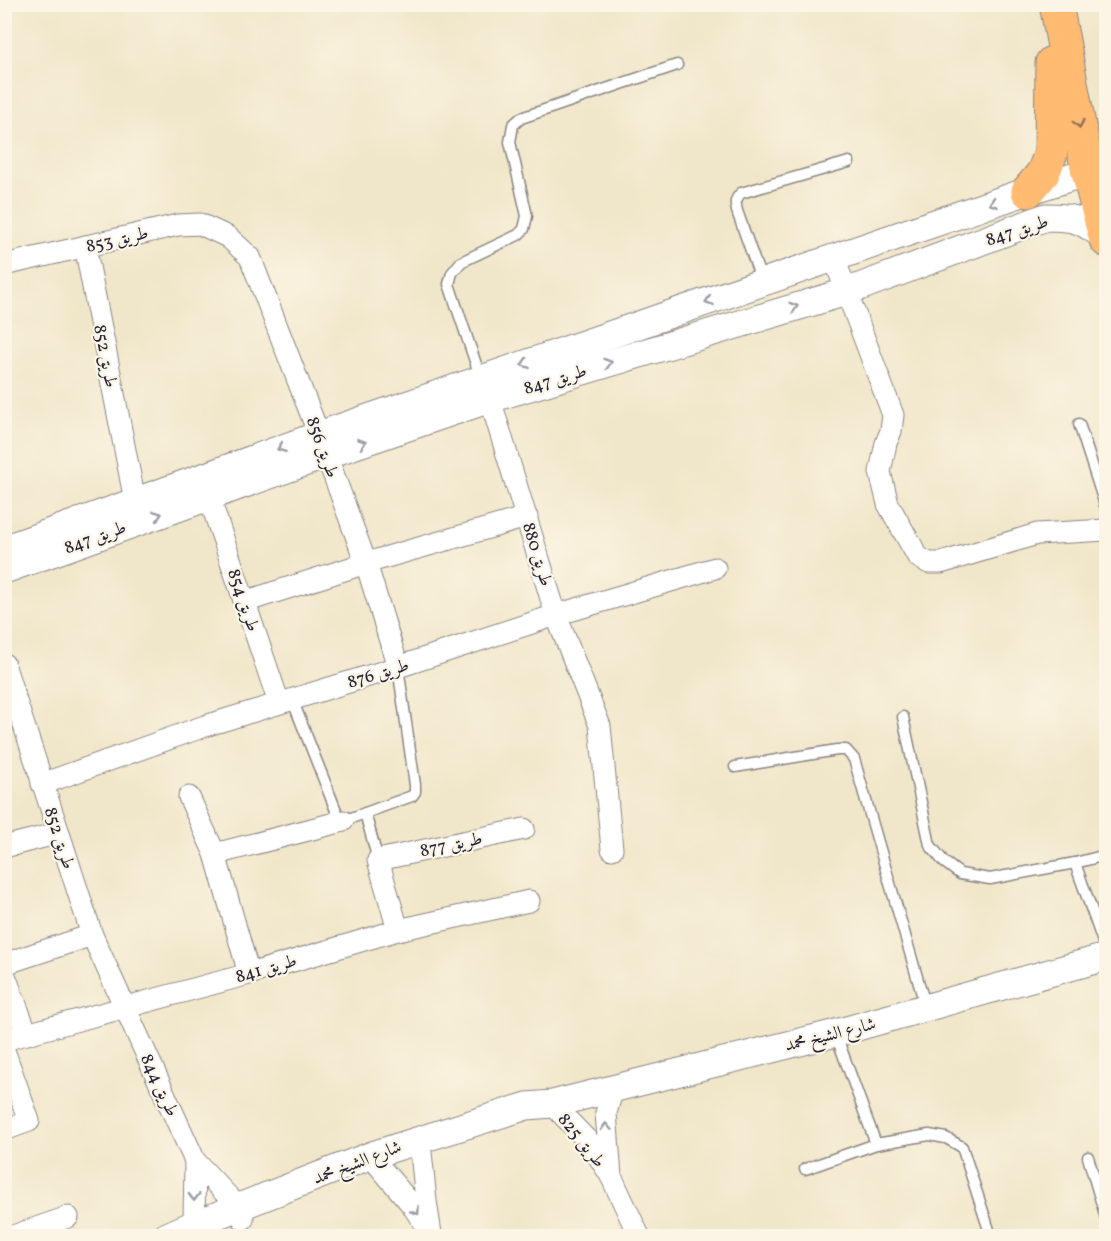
<svg xmlns="http://www.w3.org/2000/svg" width="1111" height="1241" font-family="Vollkorn,Amiri,serif">
<rect width="100%" height="100%" fill="#fcf5e5"/>
<filter id="ink" filterUnits="userSpaceOnUse"><feTurbulence type="fractalNoise" baseFrequency=".0167" numOctaves="2"/><feDisplacementMap in="SourceGraphic" scale="12" xChannelSelector="R" yChannelSelector="G"/><feConvolveMatrix kernelMatrix="1 2 1 2 8 2 1 2 1" color-interpolation-filters="sRGB"/></filter>
<filter id="wash" filterUnits="userSpaceOnUse"><feTurbulence type="fractalNoise" baseFrequency=".008" numOctaves="4" result="noise"/><feDisplacementMap in="SourceGraphic" scale="24" xChannelSelector="R" yChannelSelector="G"/><feGaussianBlur stdDeviation="1.35" result="paint"/><feColorMatrix in="noise" values="0 0 0 0 0 0 0 0 0 0 0 0 0 0 0 0 0 1.4 0 .05"/><feComposite in="paint" operator="in"/></filter>
<g filter="url(#wash)">
<rect width="100%" height="100%" fill="#f0e6c9"/>
</g>
<g filter="url(#ink)">
<g fill="none" stroke-linecap="round" stroke-linejoin="round">
<!-- service casing -->
<g stroke="#898482" stroke-width="13">
<g id="service">
<path d="M 762,282 L 737,211 C 735,203 735,199 741,193 L 849,162"/>
<polyline points="481,379 449,284 452,273 461,262 518,235 524,229 527,216 510,142 513,125 521,118 677,65"/>
<polyline points="1079,424 1106,508"/>
<polyline points="292,699 337,813 343,821 412,796 415,792 415,785 398,667"/>
<polyline points="903,717 930,845 944,862 960,874 990,879 1075,863 1106,855"/>
<polyline points="735,767 837,750 846,750 854,759 926,1008"/>
<polyline points="365,813 378,860"/>
<polyline points="1075,863 1106,950"/>
<polyline points="836,1035 876,1144"/>
<polyline points="1088,1157 1106,1218"/>
<polyline points="805,1169 876,1144 929,1135 946,1138 962,1147 991,1236"/>
</g>
</g>
<!-- minor casing -->
<g stroke="#898482" stroke-width="23">
<g id="minor">
<polyline points="85,246 135,501"/>
<polyline points="834,258 893,415 891,431 886,443 880,472 888,504 918,557 929,563 941,563 1037,534 1106,530"/>
<polyline points="4,265 178,225 200,224 228,237 250,257 319,435 366,563 398,667"/>
<polyline points="484,385 490,399 556,615 600,726 612,849"/>
<polyline points="209,497 279,703"/>
<polyline points="244,602 366,563 527,517"/>
<polyline points="4,664 92,935 195,1161"/>
<polyline points="42,784 205,726 398,667 556,615 715,568"/>
<polyline points="189,797 215,854 249,974"/>
<polyline points="4,847 59,833"/>
<polyline points="215,854 343,821"/>
<polyline points="398,930 378,860 524,829"/>
<polyline points="4,964 92,935"/>
<polyline points="4,973 27,1034"/>
<polyline points="4,1040 249,974 398,930 529,901"/>
<polyline points="4,1050 29,1121 4,1130"/>
<polyline points="552,1104 590,1143 611,1176 606,1113 613,1088"/>
<polyline points="372,1155 379,1166 412,1205 431,1234 426,1201 421,1152 418,1140"/>
<polyline points="611,1176 639,1236"/>
<polyline points="13,1236 68,1217"/>
<polyline points="199,1236 194,1224 195,1161 239,1208 243,1219"/>
</g>
</g>
<!-- tertiary casing -->
<g stroke="#898482" stroke-width="29">
<g id="tertiary">
<polyline points="4,549 319,435 1028,191 1088,172"/>
<path d="M 4,570 L 326,455 L 490,399 L 846,292 L 1046,217 C 1077,217 1081,220 1105,237"/>
<polyline points="167,1236 190,1226 372,1155 527,1106 552,1104 836,1033 1106,957"/>
</g>
</g>
<!-- primary casing -->
<g stroke="#898482" stroke-width="35">
<g id="primary">
<polyline points="1056,4 1088,172 1106,240"/>
<polyline points="1028,191 1043,173 1051,153 1052,63"/>
</g>
</g>
<!-- service -->
<use href="#service" stroke="#fff" stroke-width="10"/>
<!-- minor -->
<use href="#minor" stroke="#fff" stroke-width="21"/>
<!-- tertiary -->
<use href="#tertiary" stroke="#fff" stroke-width="27"/>
<!-- primary -->
<use href="#primary" stroke="#febb71" stroke-width="33"/>
</g>
<!-- one-way arrows -->
<defs><path id="oneway-chevron" d="M-2-3.5L2.5 0L-2 3.5" fill="none" stroke-width="1.6" stroke-linecap="round" stroke-linejoin="round" transform="scale(1.5)"/></defs>
<use stroke="#906e56" href="#oneway-chevron" transform="translate(1079 124) rotate(79)"/>
<g stroke="#9c9ca7">
<use href="#oneway-chevron" transform="translate(993 203) rotate(161)"/>
<use href="#oneway-chevron" transform="translate(709 301) rotate(161)"/>
<use href="#oneway-chevron" transform="translate(794 307) rotate(-17)"/>
<use href="#oneway-chevron" transform="translate(608 363) rotate(-17)"/>
<use href="#oneway-chevron" transform="translate(525 364) rotate(161)"/>
<use href="#oneway-chevron" transform="translate(362 443) rotate(-19)"/>
<use href="#oneway-chevron" transform="translate(281 448) rotate(160)"/>
<use href="#oneway-chevron" transform="translate(158 515) rotate(-20)"/>
<use href="#oneway-chevron" transform="translate(606 1127) rotate(-93)"/>
<use href="#oneway-chevron" transform="translate(194 1197) rotate(90)"/>
<use href="#oneway-chevron" transform="translate(416 1211) rotate(56)"/>
</g>
</g>
<g text-anchor="middle" stroke-width="4.5" stroke-linejoin="round" paint-order="stroke">
<!-- street labels -->
<g font-size="18" fill="#22223b" stroke="#fcf5e5">
<text transform="translate(1017 230) rotate(-18)" y="6">طريق 847</text>
<text transform="translate(117 239) rotate(-13)" y="6">طريق 853</text>
<text transform="translate(106 356) rotate(79)" y="6">طريق 852</text>
<text transform="translate(555 379) rotate(-17)" y="6">طريق 847</text>
<text transform="translate(323 447) rotate(70)" y="6">طريق 856</text>
<text transform="translate(95 537) rotate(-20)" y="6">طريق 847</text>
<text transform="translate(538 554) rotate(73)" y="6">طريق 880</text>
<text transform="translate(244 600) rotate(71)" y="6">طريق 854</text>
<text transform="translate(378 673) rotate(-17)" y="6">طريق 876</text>
<text transform="translate(60 838) rotate(72)" y="6">طريق 852</text>
<text transform="translate(451 844) rotate(-12)" y="6">طريق 877</text>
<text transform="translate(266 968) rotate(-16)" y="6">طريق 841</text>
<text transform="translate(830 1034) rotate(-14)" y="6">شارع الشيخ محمد</text>
<text transform="translate(160 1085) rotate(65)" y="6">طريق 844</text>
<text transform="translate(582 1140) rotate(51)" y="6">طريق 825</text>
<text transform="translate(357 1162) rotate(-21)" y="6">شارع الشيخ محمد</text>
</g>
</g>
<!-- margin -->
<rect width="1111" height="1241" fill="none" stroke="#fcf5e5" stroke-width="24"/>
</svg>
